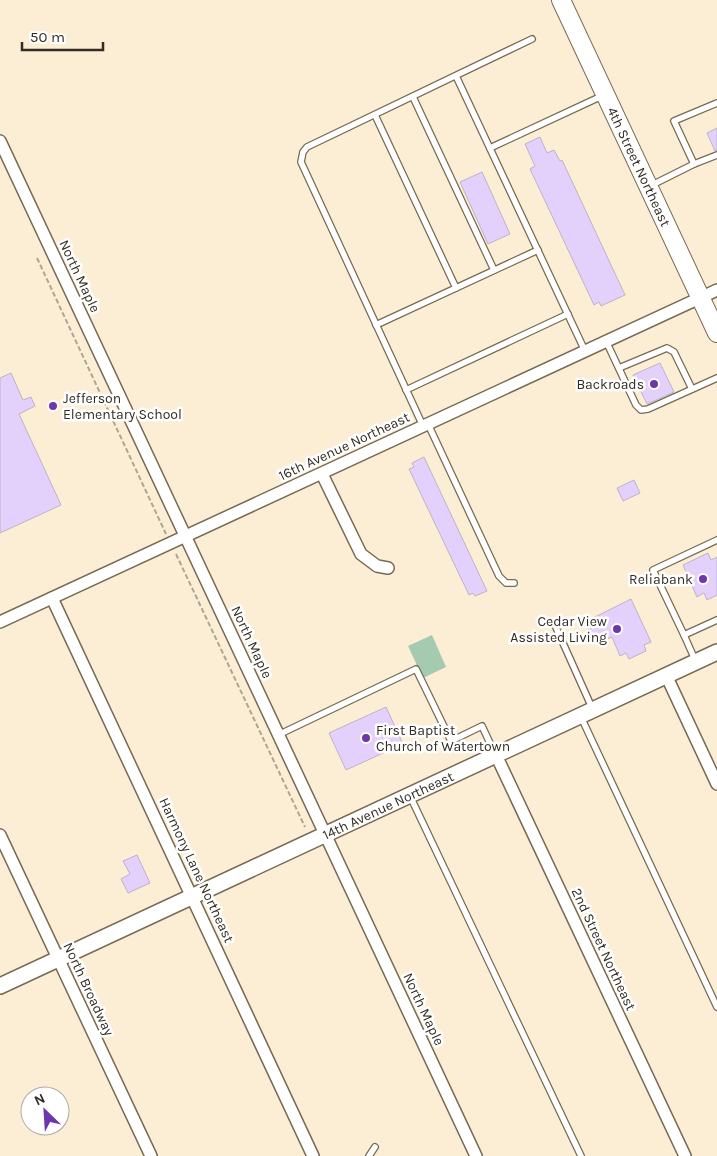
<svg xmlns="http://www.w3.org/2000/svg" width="717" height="1156" font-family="Karla,sans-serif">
<rect width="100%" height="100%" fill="#fceed4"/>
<!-- green -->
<polygon fill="#a4cbb0" points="432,635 446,667 423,678 408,646"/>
<!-- building -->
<g fill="#e4d1fb" stroke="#bcb2cb">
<polygon points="717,128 717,150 715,151 707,133"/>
<polygon points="540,137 547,153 554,150 560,161 562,160 625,295 601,306 599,302 594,305 530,169 535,166 525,144"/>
<polygon points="482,172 510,234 488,244 460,182"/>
<polygon points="660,363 674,392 647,404 633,375"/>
<polygon points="11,373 23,400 31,397 35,406 19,414 61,505 0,533 0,378"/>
<polygon points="424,457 487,591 475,596 473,593 469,595 409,469 414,467 412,463"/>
<polygon points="634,480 640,493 623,501 617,488"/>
<polygon points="708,553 711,560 717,557 717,595 707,600 704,593 697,597 683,565"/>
<polygon points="631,599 651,642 644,645 646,651 629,659 626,653 620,656 612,637 598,643 595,638 592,639 585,622"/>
<polygon points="386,707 403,744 346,770 329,733"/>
<polygon points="137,855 150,883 128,893 121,879 130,874 123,861"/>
</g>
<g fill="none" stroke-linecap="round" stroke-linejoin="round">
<!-- lane casing -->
<g stroke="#776a54" stroke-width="8">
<g id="lane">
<polyline points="456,76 585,351"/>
<polyline points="413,97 494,270"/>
<polyline points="375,115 456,288"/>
<polyline points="490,148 604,95"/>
<polyline points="694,164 717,155"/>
<polyline points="650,186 694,164 674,121 717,103"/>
<polyline points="376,325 538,250"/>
<polyline points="606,341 636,405 641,410 648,409 717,378"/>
<polyline points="619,368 667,348 674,352 692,389"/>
<polyline points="406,390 568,314"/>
<polyline points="428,424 499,576 506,583 514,583"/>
<polyline points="423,426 301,162 303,152 307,147 532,39"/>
<polyline points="554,623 593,710"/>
<polyline points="684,635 653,570 717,540"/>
<polyline points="696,662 684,635 717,620"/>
<polyline points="581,717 717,1007"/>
<polyline points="278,735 416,669 451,741 482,726 495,754"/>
<polyline points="410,796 581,1156"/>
<polyline points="369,1156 375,1147"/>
</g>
</g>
<!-- street casing -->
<g stroke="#776a54" stroke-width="14">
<g id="street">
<polyline points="0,141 476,1156"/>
<polyline points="322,474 361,554 377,566 388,568"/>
<polyline points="52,598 313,1156"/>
<polyline points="0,622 717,290"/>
<polyline points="666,675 717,784"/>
<polyline points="496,755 685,1156"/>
<polyline points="0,835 151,1156"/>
</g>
</g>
<!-- secondary casing -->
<g stroke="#776a54" stroke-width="18">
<g id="secondary">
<path id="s1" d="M 0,986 L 717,652"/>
</g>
</g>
<!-- primary casing -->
<g stroke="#776a54" stroke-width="20">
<g id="primary">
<path id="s2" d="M 561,0 L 717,333"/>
</g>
</g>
<!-- path -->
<g stroke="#b0a591" stroke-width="2" stroke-dasharray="5 2.5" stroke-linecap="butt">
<polyline points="37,258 166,534"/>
<polyline points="176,554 305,827"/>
</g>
<!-- lane -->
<use href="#lane" stroke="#fff" stroke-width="5.5"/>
<!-- street -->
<use href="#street" stroke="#fff" stroke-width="11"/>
<!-- secondary -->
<use href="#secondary" stroke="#fff" stroke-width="15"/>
<!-- primary -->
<use href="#primary" stroke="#fff" stroke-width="18"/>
</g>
<!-- markers -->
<g fill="#6e36ac" stroke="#fff" stroke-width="2">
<circle cx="654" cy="384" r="5"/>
<circle cx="53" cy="406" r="5"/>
<circle cx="703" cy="579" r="5"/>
<circle cx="617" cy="629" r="5"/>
<circle cx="366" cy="738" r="5"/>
</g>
<g text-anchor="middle" stroke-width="5" stroke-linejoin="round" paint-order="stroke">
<!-- street labels -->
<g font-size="14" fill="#322c23" stroke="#fff">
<text dy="5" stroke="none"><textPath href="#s2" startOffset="184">4th Street Northeast</textPath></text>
<text transform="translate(80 276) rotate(65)" y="5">North Maple</text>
<text transform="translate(344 446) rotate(-25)" y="5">16th Avenue Northeast</text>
<text transform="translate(252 642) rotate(65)" y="5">North Maple</text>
<text dy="5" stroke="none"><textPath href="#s1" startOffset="428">14th Avenue Northeast</textPath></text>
<text transform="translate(197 870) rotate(65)" y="5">Harmony Lane Northeast</text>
<text transform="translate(604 949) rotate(65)" y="5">2nd Street Northeast</text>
<text transform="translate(89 989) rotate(65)" y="5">North Broadway</text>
<text transform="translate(424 1009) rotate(65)" y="5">North Maple</text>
</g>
<!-- poi labels -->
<g font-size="14" fill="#322c23" stroke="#fff" text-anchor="end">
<text x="644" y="389">Backroads</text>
<text x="63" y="403" text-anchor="start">Jefferson<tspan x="63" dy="16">Elementary School</tspan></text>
<text x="693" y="584">Reliabank</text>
<text x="607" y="626">Cedar View<tspan x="607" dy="16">Assisted Living</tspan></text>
<text x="376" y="735" text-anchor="start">First Baptist<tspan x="376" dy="16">Church of Watertown</tspan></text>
</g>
</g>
<!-- north arrow -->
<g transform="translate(45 1111) rotate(335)"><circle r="24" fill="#ffffff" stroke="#adaba7"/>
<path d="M0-4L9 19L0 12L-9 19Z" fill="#6e36ac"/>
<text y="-8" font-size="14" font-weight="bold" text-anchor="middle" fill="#322c23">N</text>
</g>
<!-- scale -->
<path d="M22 42v8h81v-8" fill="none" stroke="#322c23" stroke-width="2.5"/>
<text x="30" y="42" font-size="15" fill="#322c23" stroke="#ffffff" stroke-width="4" paint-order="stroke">50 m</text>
</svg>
